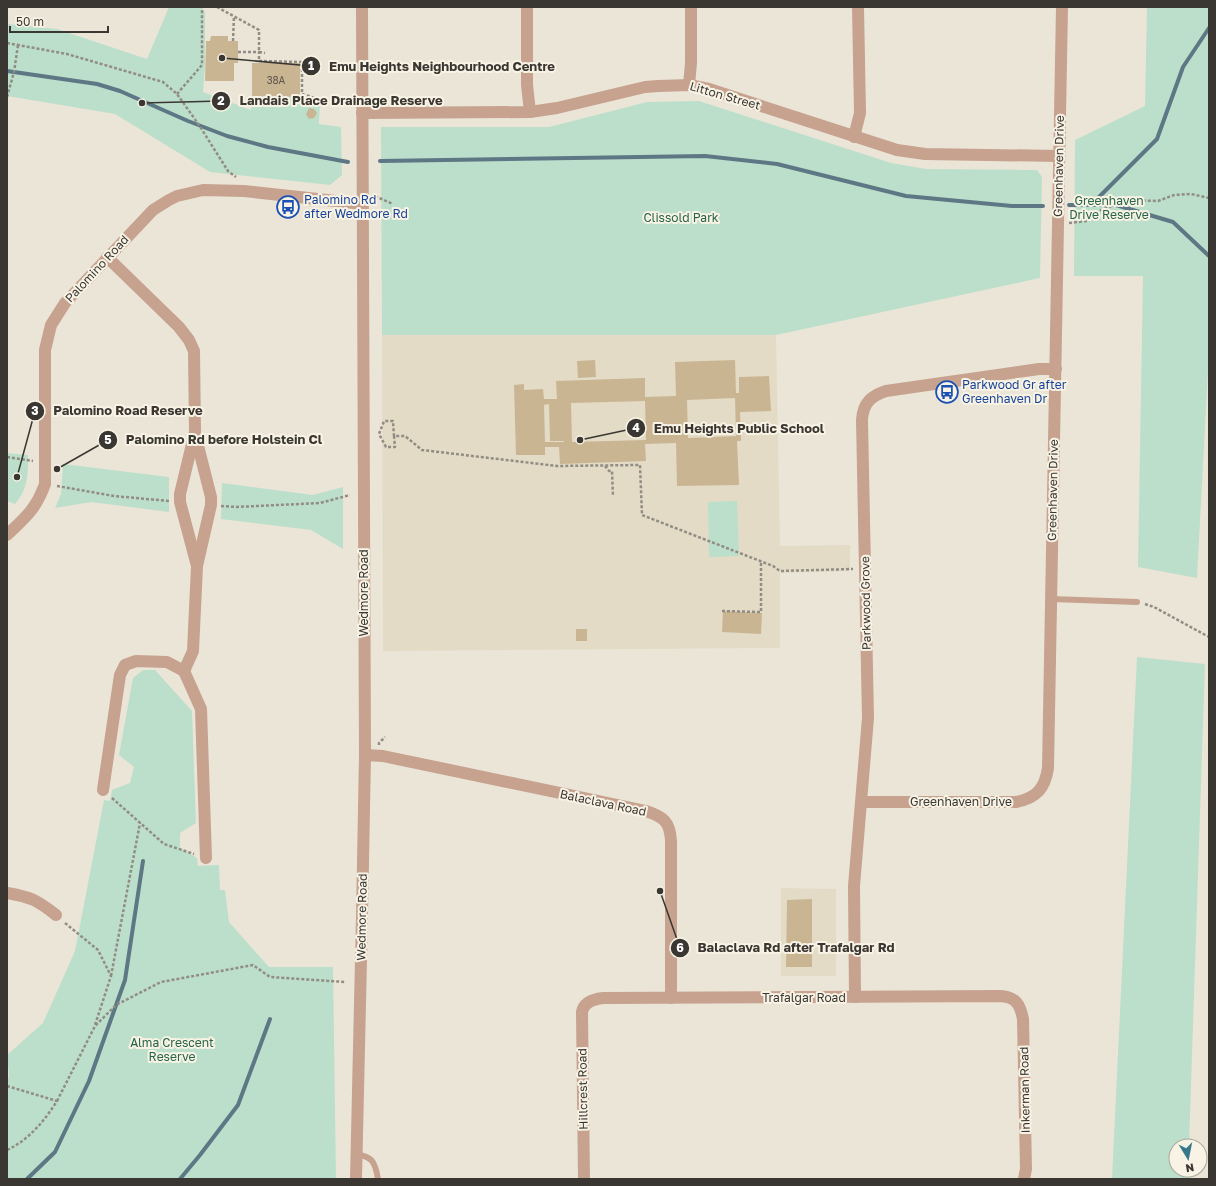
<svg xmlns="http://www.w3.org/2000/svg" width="1216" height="1186" font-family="'Golos Text',sans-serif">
<rect width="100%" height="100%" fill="#ebe5d8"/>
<!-- built -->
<g fill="#e3dbc6">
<polygon points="382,335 776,335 780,546 850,545 850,571 780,573 780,648 383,651"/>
<polygon points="781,888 836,889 836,976 781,976"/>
</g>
<!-- green -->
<g fill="#bcdfcb">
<polygon points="169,7 198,7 205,11 205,65 203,92 251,110 252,96 300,97 320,102 319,124 341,127 342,175 330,185 210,172 115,114 7,96 7,24 57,29 147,59"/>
<polygon points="1147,7 1209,7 1209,351 1197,578 1138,567 1143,276 1074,276 1075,140 1145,106"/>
<polygon points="699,101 891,163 926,169 1037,170 1042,177 1040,278 776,335 382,335 381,127 549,127 647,102"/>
<path d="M 7,453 L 28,455 C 28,474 28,489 15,504 L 7,501 Z"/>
<polygon points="63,464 169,477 169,512 91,502 55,508 61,494"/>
<polygon points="222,483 313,495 343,487 343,549 311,530 221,519"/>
<polygon points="737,501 739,556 709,557 708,502"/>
<polygon points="1137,657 1205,664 1189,1146 1176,1146 1176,1170 1188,1170 1188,1179 1112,1179"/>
<polygon points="143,670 155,670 192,711 196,823 180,833 180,848 197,858 198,866 219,865 220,890 225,890 229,922 269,967 333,967 336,1179 7,1179 7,1085 9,1075 7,1055 43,1023 75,951 104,800 110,801 112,790 130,783 134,767 119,755 133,678"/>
</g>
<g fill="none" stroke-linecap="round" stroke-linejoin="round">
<!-- stream -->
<g stroke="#5e7785" stroke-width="4">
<polyline points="7,71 97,84 120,91 188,121 227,136 268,147 348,162"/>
<polyline points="380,161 705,156 777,164 906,196 1012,206 1043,206"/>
<polyline points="1069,205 1116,205 1173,222 1209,256"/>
<polyline points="1091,205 1157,139 1183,67 1209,28"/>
<polyline points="27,1179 55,1152 89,1081 125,980 143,861"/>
<polyline points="180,1179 200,1155 238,1105 270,1019"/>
</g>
</g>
<!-- building -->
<g fill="#cab593" fill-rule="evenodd">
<polygon points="211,36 228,36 228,41 238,41 238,63 234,63 234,81 205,81 206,41 210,41"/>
<polygon points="252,63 300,63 300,97 252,96"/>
<polygon points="309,108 314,109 317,113 314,118 309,119 306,114"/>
<polygon points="290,210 297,210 297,215 289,215"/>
<polygon points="595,360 596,377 578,378 577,361"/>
<path d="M 735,360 L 736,393 L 739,393 L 739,377 L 769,376 L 771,411 L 740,412 L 741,441 L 737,441 L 739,485 L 677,486 L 676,443 L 645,444 L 646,461 L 560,464 L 559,447 L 545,447 L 545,455 L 516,455 L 514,385 L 524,384 L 524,390 L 543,389 L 544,399 L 557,399 L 556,381 L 645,378 L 645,397 L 676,396 L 675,362 ZM 735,398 L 736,436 L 688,438 L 687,400 ZM 645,401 L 646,440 L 572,442 L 571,403 ZM 549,404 L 550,441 L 564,441 L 564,442 L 545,442 L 544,405 Z"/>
<polygon points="723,611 762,613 761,634 722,632"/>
<rect x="576" y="629" width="11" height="12"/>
<polygon points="812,899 812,967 786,967 787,900"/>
</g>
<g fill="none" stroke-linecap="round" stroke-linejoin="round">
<!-- path -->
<g stroke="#928d84" stroke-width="2.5" stroke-dasharray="3 2" stroke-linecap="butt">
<polyline points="217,7 259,30 259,52 265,53"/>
<polyline points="233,41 234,16"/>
<polyline points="7,43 67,54 163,82 177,94 199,125 228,171 236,177"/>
<polyline points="238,52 259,52 259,61 302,62 302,94 335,104 351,105"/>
<polyline points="177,94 202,65 202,7"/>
<polyline points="7,97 14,72 18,45"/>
<polyline points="375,196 393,204"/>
<polyline points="1069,223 1087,221 1094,213 1127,200 1158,201 1174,195 1191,194 1209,198"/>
<polyline points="394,436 395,447 386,447 379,434 384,421 393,421 394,436 405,436 422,450 557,466 640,465 642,515 773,566 780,571 853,569"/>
<polyline points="7,457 33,461"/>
<polyline points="605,466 609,471 612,471 613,496"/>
<polyline points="57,486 114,496 169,501"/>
<polyline points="221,506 236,507 320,503 350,495"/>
<polyline points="1145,604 1154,607 1209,637"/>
<polyline points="722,611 761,612 761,562"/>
<polyline points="379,745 379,743 385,737"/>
<polyline points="112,798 164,844 194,854"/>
<polyline points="65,923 98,950 111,976 95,1025"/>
<polyline points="111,976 140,823"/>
<path d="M 7,1086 L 57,1101 C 45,1120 29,1140 7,1150"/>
<polyline points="57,1101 95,1026 116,1005 161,982 253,965 270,977 345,982"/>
</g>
<!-- lane -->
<g stroke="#c6a28f" stroke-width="6">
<polyline points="1051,599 1137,602"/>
<path d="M 356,1154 C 373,1157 375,1162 378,1179"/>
</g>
<!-- street -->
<g stroke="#c6a28f" stroke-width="12">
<polyline points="527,7 527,85 530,112"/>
<polyline points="689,85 691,63 691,7"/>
<polyline points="362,113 530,112 557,108 645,87 658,86 689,85 709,89 897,150 925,154 1059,156"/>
<polyline points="854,137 860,113 858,7"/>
<polyline points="107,257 179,327 189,340 194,351 195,432 180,494 180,502 197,566"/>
<path d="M 7,535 C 26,517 36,509 45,484 L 45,350 L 51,325 L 65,303 L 153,210 L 169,200 L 177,196 L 203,190 L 244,191 L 363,204"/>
<polyline points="184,671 193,651 197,566 211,505 211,497 195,434"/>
<polyline points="184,671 201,709 206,858"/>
<path d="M 365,755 L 383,756 L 646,811 C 664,817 670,822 671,841 L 671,998"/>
<polyline points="103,790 120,675 125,665 136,661 167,662 184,671"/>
<path d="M 862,802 L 1016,802 C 1037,798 1045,788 1048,768 L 1062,7"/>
<path d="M 7,893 C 31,897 37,900 56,915"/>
<path d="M 855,997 L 854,886 L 868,718 L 862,420 C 863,403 871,396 886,391 L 1039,369 L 1056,369"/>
<polyline points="356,1179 362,916 365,755 362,7"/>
<path d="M 584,1179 L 582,1012 C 584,1002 594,999 603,998 L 1000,996 C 1016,997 1020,1004 1023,1019 L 1026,1169 L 1024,1179"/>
</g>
</g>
<!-- icons -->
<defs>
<g id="bus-ring" transform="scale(1.15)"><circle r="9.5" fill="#f8f3e5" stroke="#1a4fb4" stroke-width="1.5"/><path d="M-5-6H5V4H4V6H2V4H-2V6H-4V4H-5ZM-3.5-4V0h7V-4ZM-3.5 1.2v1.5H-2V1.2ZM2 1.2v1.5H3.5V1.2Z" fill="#1a4fb4"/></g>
</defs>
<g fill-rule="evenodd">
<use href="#bus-ring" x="288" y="207"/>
<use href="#bus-ring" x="947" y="392"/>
</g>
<g text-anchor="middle" stroke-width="4" stroke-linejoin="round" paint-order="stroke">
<!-- number labels -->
<g font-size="10" fill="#5e564a">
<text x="276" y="84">38A</text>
</g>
<!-- street labels -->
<g font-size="12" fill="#3a3732" stroke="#f8f3e5">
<text transform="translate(725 96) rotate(16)" y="4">Litton Street</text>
<text transform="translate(1059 166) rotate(-89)" y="4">Greenhaven Drive</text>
<text transform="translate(97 269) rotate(-47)" y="4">Palomino Road</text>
<text transform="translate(1053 490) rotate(-89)" y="4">Greenhaven Drive</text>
<text transform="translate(364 593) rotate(-90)" y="4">Wedmore Road</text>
<text transform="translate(866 603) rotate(-91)" y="4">Parkwood Grove</text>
<text x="961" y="806">Greenhaven Drive</text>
<text transform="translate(603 803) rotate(12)" y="4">Balaclava Road</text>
<text transform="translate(362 917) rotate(-89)" y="4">Wedmore Road</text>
<text x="804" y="1002">Trafalgar Road</text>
<text transform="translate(583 1089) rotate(-91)" y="4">Hillcrest Road</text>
<text transform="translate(1025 1090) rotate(-91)" y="4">Inkerman Road</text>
</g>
<!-- transit labels -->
<g font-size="12" fill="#164399" stroke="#f8f3e5" text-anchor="start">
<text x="304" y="204">Palomino Rd<tspan x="304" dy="14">after Wedmore Rd</tspan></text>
<text x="962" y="389">Parkwood Gr after<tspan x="962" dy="14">Greenhaven Dr</tspan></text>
</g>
<!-- park labels -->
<g font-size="12" fill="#246447" stroke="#f8f3e5">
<text x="1109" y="205">Greenhaven<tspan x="1109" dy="14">Drive Reserve</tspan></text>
<text x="681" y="222">Clissold Park</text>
<text x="172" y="1047">Alma Crescent<tspan x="172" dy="14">Reserve</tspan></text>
</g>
</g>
<!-- callouts -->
<path fill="none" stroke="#3a3732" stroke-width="1.5" d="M222 58L311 66M142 103L221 101M17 477L35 411M580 440L636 428M57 469L108 440M660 891L680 948"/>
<g fill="#3a3732" stroke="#f8f3e5" stroke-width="1.5">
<circle cx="222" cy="58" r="4"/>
<circle cx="142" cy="103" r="4"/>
<circle cx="17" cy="477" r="4"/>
<circle cx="580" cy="440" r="4"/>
<circle cx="57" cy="469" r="4"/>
<circle cx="660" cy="891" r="4"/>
<circle cx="311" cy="66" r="10"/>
<circle cx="221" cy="101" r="10"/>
<circle cx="35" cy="411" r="10"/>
<circle cx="636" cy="428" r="10"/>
<circle cx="108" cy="440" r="10"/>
<circle cx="680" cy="948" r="10"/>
</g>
<g font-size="12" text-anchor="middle" font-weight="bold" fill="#fff">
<text x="311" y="70">1</text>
<text x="221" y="105">2</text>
<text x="35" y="415">3</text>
<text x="636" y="432">4</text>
<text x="108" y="444">5</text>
<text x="680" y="952">6</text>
</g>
<g font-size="13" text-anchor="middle" font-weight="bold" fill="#3a3732" stroke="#f8f3e5" stroke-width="4" stroke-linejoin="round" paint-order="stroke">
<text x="442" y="71">Emu Heights Neighbourhood Centre</text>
<text x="341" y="105">Landais Place Drainage Reserve</text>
<text x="128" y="415">Palomino Road Reserve</text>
<text x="739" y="433">Emu Heights Public School</text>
<text x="224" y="444">Palomino Rd before Holstein Cl</text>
<text x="796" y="952">Balaclava Rd after Trafalgar Rd</text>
</g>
<!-- border -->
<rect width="1216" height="1186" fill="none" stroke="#3a3732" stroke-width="16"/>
<!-- north arrow -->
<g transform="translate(1188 1158) rotate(170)"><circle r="19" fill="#f8f3e5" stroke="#aca89d"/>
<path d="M0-3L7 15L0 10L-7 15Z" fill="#37798b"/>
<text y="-6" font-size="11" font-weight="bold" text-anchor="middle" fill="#3a3732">N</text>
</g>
<!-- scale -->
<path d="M10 26v6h98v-6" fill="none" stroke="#3a3732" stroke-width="2"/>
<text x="16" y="26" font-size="12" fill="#3a3732" stroke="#f8f3e5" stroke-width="3" paint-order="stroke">50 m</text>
</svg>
